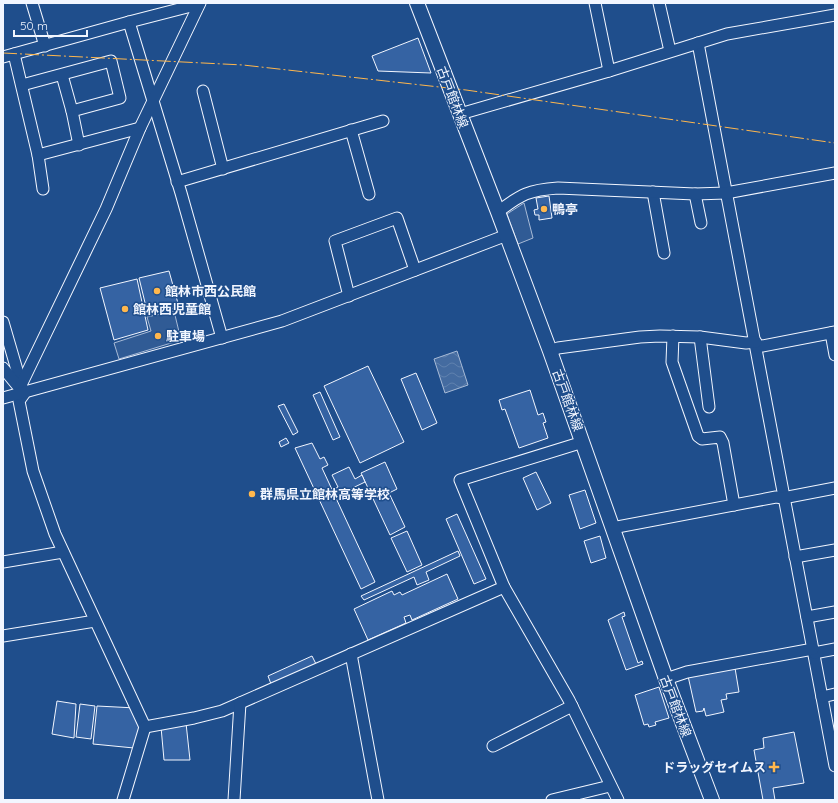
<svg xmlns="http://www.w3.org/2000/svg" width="838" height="803" font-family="Quicksand,'Noto Sans JP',sans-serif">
<defs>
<pattern id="water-waves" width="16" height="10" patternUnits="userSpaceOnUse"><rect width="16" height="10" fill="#446ba0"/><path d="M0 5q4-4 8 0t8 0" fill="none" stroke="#5f81ae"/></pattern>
</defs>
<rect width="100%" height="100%" fill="#1f4e8c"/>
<!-- built -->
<g fill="#305b95" stroke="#a8bbd7">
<polygon points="524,203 533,238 518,244 507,214"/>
<polygon points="174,311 181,340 119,359 114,343 151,331 147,317"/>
</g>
<!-- water -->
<polygon fill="url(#water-waves)" stroke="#a8bbd7" points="457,351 468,385 445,393 434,359"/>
<!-- building -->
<g fill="#3563a3" stroke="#f2f6ff">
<polygon points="418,38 431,73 378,71 372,56"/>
<polygon points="549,196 552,218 539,220 539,215 535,215 534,210 538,209 536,198"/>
<polygon points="169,271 179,307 148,315 139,278"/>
<polygon points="137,279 148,330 114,340 100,288"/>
<polygon points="368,366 404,442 360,463 324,386"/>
<polygon points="416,373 437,423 422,430 401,379"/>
<polygon points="530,390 538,415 543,413 546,422 543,423 548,438 519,448 505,409 502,410 499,400"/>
<polygon points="320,392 340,437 333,440 313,395"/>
<polygon points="284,404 298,432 293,435 278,406"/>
<polygon points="286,438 289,443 281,447 279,442"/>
<polygon points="312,443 320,459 324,457 328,465 322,468 375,582 361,589 295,448"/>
<polygon points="385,462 397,489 389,493 405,527 390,535 361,473"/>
<polygon points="349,467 355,479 362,475 365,482 336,496 332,490 338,487 332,475"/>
<polygon points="536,472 551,503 537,510 523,478"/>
<polygon points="585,490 596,523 580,529 569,495"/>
<polygon points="457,514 486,579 474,584 446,519"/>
<polygon points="407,531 422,565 407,572 391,538"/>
<polygon points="600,536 606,558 591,563 584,541"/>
<polygon points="458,551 460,556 426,572 429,580 417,585 414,577 364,600 361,596"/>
<polygon points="447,574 458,599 412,620 410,615 404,617 406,623 368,640 354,609 392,591 394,595 400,592 402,595"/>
<polygon points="624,612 625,616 622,617 638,663 642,661 643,664 626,670 608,620"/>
<polygon points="312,656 316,664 271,684 268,676"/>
<polygon points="735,668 739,692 726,694 727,699 721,700 724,712 706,716 704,708 703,711 696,712 688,676"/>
<polygon points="659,687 669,718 655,722 656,725 649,727 648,724 644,725 635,695"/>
<polygon points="57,701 76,704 74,738 52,734"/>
<polygon points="80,704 95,706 91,739 76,737"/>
<polygon points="97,706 136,708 140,726 134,748 93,744"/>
<polygon points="186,723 190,760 164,760 161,727"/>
<polygon points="794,732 804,783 773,788 775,800 763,800 754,750 764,748 763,738"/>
</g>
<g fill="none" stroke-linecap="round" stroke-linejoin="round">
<!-- minor casing -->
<g stroke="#f2f6ff" stroke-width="13">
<g id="minor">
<polyline points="32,3 45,46"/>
<polyline points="595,3 609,71"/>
<polyline points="659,3 670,51"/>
<polyline points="129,22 181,193 222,338"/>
<polyline points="698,43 835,766"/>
<polyline points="14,54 38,155 43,189"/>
<polyline points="3,57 129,22 199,4"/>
<polyline points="62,75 72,111"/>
<polyline points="22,85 111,61 120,98 72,111 79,145"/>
<polyline points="203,91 223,169"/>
<polyline points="460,114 609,71 727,34 835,15"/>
<polyline points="351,130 369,194"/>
<polyline points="38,155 140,128"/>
<polyline points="177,182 383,121"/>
<polyline points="653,192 664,253"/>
<polyline points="695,194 701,223"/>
<path d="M 498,212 C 521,194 529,190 558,188 L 695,194 L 726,193 L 835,173"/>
<polyline points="349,296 335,241 397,218 415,270"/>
<polyline points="3,322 24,394 19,401 33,471 55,534 145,727 123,800"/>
<polyline points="831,333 835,355"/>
<polyline points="673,336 672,362 698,436 702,439 720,437 723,443 734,505"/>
<polyline points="700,337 709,407"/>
<polyline points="757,347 835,332"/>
<polyline points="550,351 558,348 640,337 660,336 700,337 746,343 756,342"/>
<polyline points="3,368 21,390"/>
<polyline points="21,385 106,209 140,128 200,3"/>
<polyline points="3,398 282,321 507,235"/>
<polyline points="583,442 460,480 504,587 569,700 618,800"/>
<polyline points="612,528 776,497 783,498 835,488"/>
<polyline points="795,557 835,550"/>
<polyline points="3,562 63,552"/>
<polyline points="807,617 835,612"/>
<polyline points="3,636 95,621"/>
<polyline points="814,653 835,649"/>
<polyline points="351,654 378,800"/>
<polyline points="666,679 687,672 813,649"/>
<polyline points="822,697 835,694"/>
<polyline points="145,727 194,718 222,711 504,587"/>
<polyline points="493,746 572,706"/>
<polyline points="234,800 240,703"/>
<polyline points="552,800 610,786"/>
</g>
</g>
<!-- major casing -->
<g stroke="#f2f6ff" stroke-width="16">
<polyline id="major" points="417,3 498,212 550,351 666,679 712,800"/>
</g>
<!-- minor -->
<use href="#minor" stroke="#1f4e8c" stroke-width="11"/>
<!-- major -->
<use href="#major" stroke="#1f4e8c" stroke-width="14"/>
<!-- power -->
<polyline stroke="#ffb74d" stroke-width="1" stroke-dasharray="14 3 2 3" stroke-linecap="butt" points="3,53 243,65 466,90 835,143"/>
</g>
<!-- markers -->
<g fill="#ffb74d" stroke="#1f4e8c" stroke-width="1.5">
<circle cx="544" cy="209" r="4"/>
<circle cx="157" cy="291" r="4"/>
<circle cx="125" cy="309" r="4"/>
<circle cx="158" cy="336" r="4"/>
<circle cx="252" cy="494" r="4"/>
<path d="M772 761h4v4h4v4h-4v4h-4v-4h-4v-4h4z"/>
</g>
<g text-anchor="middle" stroke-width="3" stroke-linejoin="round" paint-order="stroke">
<!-- street labels -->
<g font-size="13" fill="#f2f6ff" stroke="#1f4e8c">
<text transform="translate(453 97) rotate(69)" y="5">古戸館林線</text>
<text transform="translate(568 400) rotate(70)" y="5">古戸館林線</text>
<text transform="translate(676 706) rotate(69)" y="5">古戸館林線</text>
</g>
<!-- poi labels -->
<g font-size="13" font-weight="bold" fill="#f2f6ff" stroke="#1f4e8c" text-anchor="start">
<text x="552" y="214">鴨亭</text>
<text x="165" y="296">館林市西公民館</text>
<text x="133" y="314">館林西児童館</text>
<text x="166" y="341">駐車場</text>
<text x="260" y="499">群馬県立館林高等学校</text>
<text x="766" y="772" text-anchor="end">ドラッグセイムス</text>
</g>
</g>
<!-- border -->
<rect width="838" height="803" fill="none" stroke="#f2f6ff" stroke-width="8"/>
<!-- scale -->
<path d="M14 30v6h73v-6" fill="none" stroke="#f2f6ff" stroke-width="2"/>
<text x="20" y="30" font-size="12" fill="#f2f6ff" stroke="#1f4e8c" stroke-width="3" paint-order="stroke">50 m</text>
</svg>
